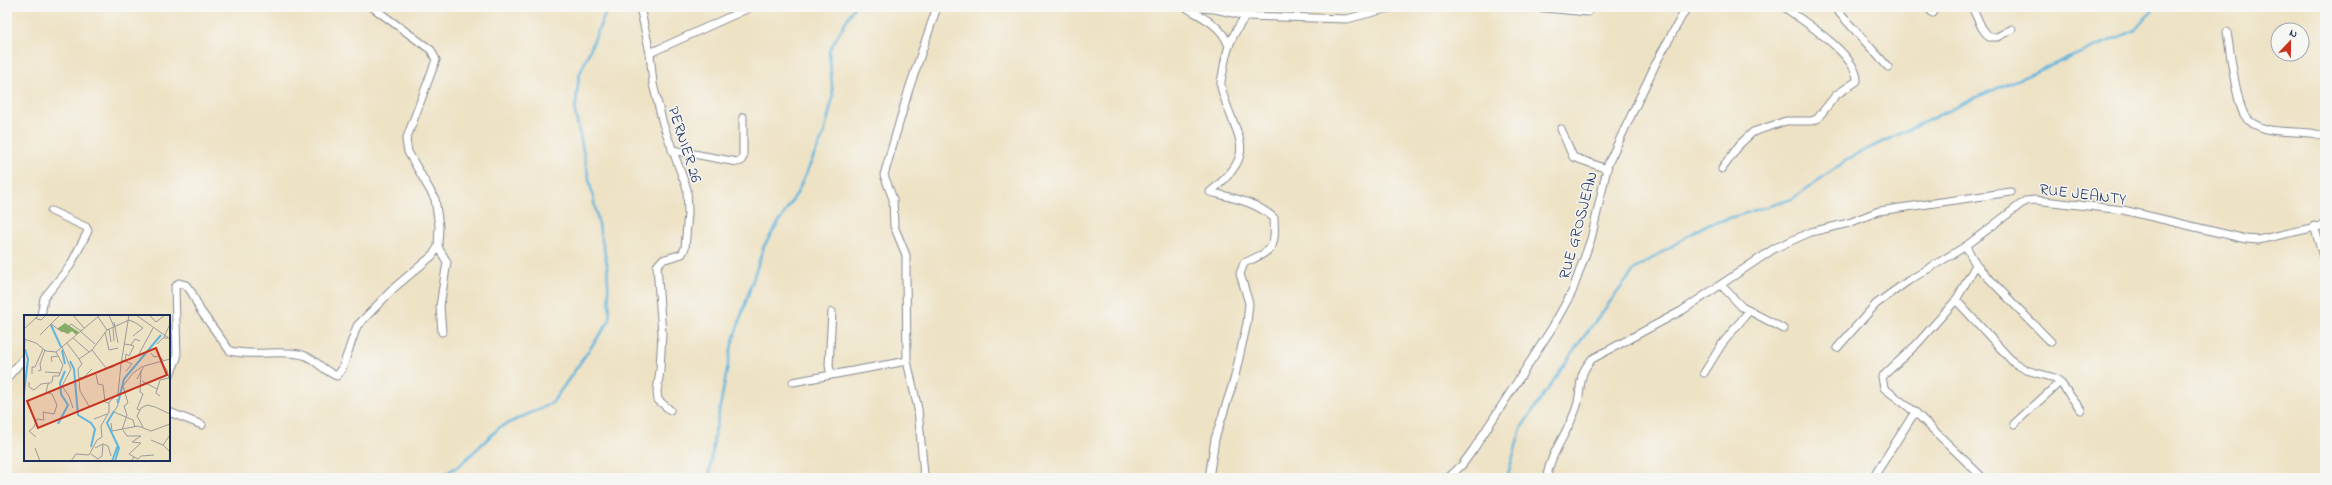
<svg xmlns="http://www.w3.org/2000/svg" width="2332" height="485" font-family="'Indie Flower',sans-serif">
<rect width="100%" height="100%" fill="#f6f6f2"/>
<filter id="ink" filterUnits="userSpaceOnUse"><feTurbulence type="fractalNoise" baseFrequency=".025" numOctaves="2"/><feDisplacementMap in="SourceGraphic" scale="8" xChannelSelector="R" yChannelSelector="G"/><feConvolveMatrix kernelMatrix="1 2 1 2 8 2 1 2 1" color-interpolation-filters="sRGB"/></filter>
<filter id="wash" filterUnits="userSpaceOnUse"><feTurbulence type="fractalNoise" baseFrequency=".012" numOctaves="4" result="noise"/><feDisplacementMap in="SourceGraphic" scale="16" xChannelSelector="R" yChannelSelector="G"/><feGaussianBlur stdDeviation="0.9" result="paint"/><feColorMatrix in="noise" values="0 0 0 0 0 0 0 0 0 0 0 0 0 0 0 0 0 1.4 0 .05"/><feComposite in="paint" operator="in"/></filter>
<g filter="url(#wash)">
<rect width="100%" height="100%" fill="#eee2c4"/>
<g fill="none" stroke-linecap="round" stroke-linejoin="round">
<!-- stream -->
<g stroke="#61b5dd" stroke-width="2.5">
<polyline points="437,478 459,466 500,427 552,403 610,320 607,264 575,112 579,76 608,7"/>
<polyline points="709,478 714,438 732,344 764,246 797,193 824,134 833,97 829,51 854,7"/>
<polyline points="1507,478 1521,428 1582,339 1635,269 1704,226 1792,199 1851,157 1979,96 2135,30 2155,7"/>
</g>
</g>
</g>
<g filter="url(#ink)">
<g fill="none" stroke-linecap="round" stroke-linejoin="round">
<!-- minor casing -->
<g stroke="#848891" stroke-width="9">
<g id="minor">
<polyline points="640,7 650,53 653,84 663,124 687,189 688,213 685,248 682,254 662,260 657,266 662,333 660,370 657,392 658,400 670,410"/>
<polyline points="1186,7 1215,9 1246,16 1347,19 1393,7"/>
<polyline points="1534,7 1588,12"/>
<polyline points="1834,7 1888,67"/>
<polyline points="1927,7 1933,13"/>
<polyline points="1972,7 1982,28 1989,37 1997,37 2012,29"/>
<path d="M 1187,8 C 1203,18 1221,25 1228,44"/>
<path d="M 2227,32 C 2230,50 2236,103 2245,116 C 2263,141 2314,125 2325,139"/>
<polyline points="650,53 751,7"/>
<polyline points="1561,129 1573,157 1607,169"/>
<polyline points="672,150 737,162 741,161 743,157 743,117"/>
<path d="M 1722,169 L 1740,144 L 1753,132 L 1786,121 L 1811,121 L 1817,119 L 1836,95 L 1857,81 C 1858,55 1803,21 1784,7"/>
<polyline points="2314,226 2325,263"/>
<polyline points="438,247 447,262 440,306 442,332"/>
<polyline points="1976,265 2051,342"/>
<polyline points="1721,285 1742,307 1784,329"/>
<polyline points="1956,300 2013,362 2026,370 2055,378 2060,382 2081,410"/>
<polyline points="832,312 829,365 830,371 835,374"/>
<polyline points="41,316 44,298 70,266 88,231 86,227 51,211"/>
<polyline points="1837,348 1876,304 1908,281 1966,246 2025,201 2035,200 2123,210 2246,239 2258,240 2325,225"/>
<polyline points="1704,373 1722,344 1749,311"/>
<path d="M 169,377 L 177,358 L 175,287 L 179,283 L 186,285 L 192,293 L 200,310 L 230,351 C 255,357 281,349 303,355 C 316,359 323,371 337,376 L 342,369 L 357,326 L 395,287 L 432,256 L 438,247 L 439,226 L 435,199 L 408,152 L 406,140 L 436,60 L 431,50 L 372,7"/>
<polyline points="7,378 25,357"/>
<polyline points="793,382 907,361"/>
<polyline points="169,412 202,425"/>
<polyline points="1915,412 1983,478"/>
<polyline points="2014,424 2060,382"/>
<polyline points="924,475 918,409 907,361 906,274 906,255 894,226 893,199 884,175 909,89 937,7"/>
<path d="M 1209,478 L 1215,439 L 1234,380 L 1247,323 L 1249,303 L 1240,274 L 1244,263 C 1272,250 1276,251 1274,218 C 1256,202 1234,198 1210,192 C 1263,150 1234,138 1221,87 C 1220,83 1222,77 1223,72 C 1226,50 1232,34 1246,16"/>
<polyline points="1448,478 1462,465 1473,450 1552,328 1572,292 1591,239 1608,164 1658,59 1687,7"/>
<path d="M 1547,478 C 1549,453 1572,428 1578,402 C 1582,383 1578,375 1592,359 L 1683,310 L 1775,248 L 1811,232 L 1849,223 L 1879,211 L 2011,192"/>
<polyline points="1873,478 1915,412 1884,388 1882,377 1917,344 1956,300 1976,265 1966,246"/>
</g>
</g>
<!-- minor -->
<use href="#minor" stroke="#fff" stroke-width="7"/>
</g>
</g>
<g text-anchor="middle" stroke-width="3" stroke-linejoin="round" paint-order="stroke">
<!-- street labels -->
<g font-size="16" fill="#1b2f5e" stroke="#f6f6f2">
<text transform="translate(686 144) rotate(72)" y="6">PERNIER 26</text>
<text transform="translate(2083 193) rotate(7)" y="6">RUE JEANTY</text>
<text transform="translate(1577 225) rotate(-75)" y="6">RUE GROSJEAN</text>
</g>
</g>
<!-- overview -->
<g transform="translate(24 315)">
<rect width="146" height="146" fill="#eee2c4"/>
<path d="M 41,8 L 55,17 L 52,20 L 48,16 L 44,19 L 33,14 Z" fill="#84ad65"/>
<path fill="none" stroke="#61b5dd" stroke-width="2" d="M 27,10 L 37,32M 38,35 L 41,49M 46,46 L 50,54 L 54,100 L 67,108 L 71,114 L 67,132M 0,78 L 4,44 L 1,34M 94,88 L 100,64 L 137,20M 90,96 L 83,108 L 95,133 L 91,146M 34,109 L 44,90 L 37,79 L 36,68 L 41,56M 88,146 L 94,130"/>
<path fill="none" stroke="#9a9a9b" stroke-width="1" d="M 49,0 L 60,13M 85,0 L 90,12M 112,0 L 146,24M 125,0 L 132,7 L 141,0M 74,2 L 83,15 L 105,5 L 112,8 L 119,13 L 109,21M 11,3 L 17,5 L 22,0M 90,7 L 94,28M 27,9 L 38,17 L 47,9 L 57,16M 89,12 L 90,26M 0,14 L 15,0M 85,14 L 87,27M 56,16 L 71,29M 81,17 L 85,35 L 94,33M 16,20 L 36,0M 140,22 L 146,9M 49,23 L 65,37M 0,24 L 12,28 L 22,36 L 32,37 L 76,0M 43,28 L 55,44M 100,29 L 107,30 L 111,24 L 116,26M 133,29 L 139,23 L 144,23M 38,32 L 47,54 L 38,71 L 45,81 L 49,93M 68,35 L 82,53M 127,38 L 130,42 L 135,41 L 139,45M 115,39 L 129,13M 0,41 L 1,25M 97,45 L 101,46 L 102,39 L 105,41 L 110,31 L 107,30M 101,46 L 108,49 L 102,56M 28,47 L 27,42 L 34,41M 14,56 L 17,55 L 16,49 L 21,35M 21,57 L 36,58M 8,59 L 8,52 L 11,52 L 19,34M 69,59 L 91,51M 72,59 L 74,69 L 79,70 L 81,87 L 85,88M 55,63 L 60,62 L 68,54M 113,64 L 120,51 L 146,44M 118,66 L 133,74M 5,67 L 5,72 L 10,75 L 17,69 L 25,68M 136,81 L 132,78 L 136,65 L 145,63 L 143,55 L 136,46M 93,84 L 94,90 L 90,97 L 109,105 L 111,112M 65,91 L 56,76 L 54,54 L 58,49 L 55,44 L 68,35 L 83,15M 116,95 L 113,94 L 119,79 L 116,77 L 117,55M 70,104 L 83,99M 87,108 L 88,116 L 114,111 L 127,116 L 146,109M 119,112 L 113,101 L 117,93 L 123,90 L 131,92 L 146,99M 98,115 L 103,100 L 100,91 L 104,88 L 99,71 L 109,58 L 119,51M 99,115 L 103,121 L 117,121 L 108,127 L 117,128 L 105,139 L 110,142 L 107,146M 12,122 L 5,116 L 10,112 L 13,104 L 20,105 L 19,97 L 30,99 L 33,90 L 28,79 L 22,77 L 24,69 L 28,67 L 29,61 L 35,61 L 39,50 L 32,37M 127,125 L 139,130 L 146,137M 79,129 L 84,131 L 87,141M 139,130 L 146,120M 11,133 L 16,146M 67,139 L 74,144 L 78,141 L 79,129 L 71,133M 110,142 L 114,144 L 117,141 L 130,140M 47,146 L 52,139 L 65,140 L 73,125 L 78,122 L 77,111 L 85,97 L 85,87 L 94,79 L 97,49 L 105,0"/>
<path fill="#c8321e" fill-opacity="0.15" stroke="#c8321e" stroke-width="2" d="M 132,33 L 143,60 L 14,113 L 3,86 Z"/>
<rect width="146" height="146" fill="none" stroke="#1b2f5e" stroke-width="2"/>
</g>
<!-- margin -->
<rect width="2332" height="485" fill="none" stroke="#f6f6f2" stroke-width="24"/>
<!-- north arrow -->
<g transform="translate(2290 42) rotate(22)"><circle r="19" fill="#f6f6f2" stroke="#9ea6b7"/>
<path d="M0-3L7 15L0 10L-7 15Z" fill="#c8321e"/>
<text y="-6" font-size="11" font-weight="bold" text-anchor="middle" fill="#1b2f5e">N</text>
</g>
</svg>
